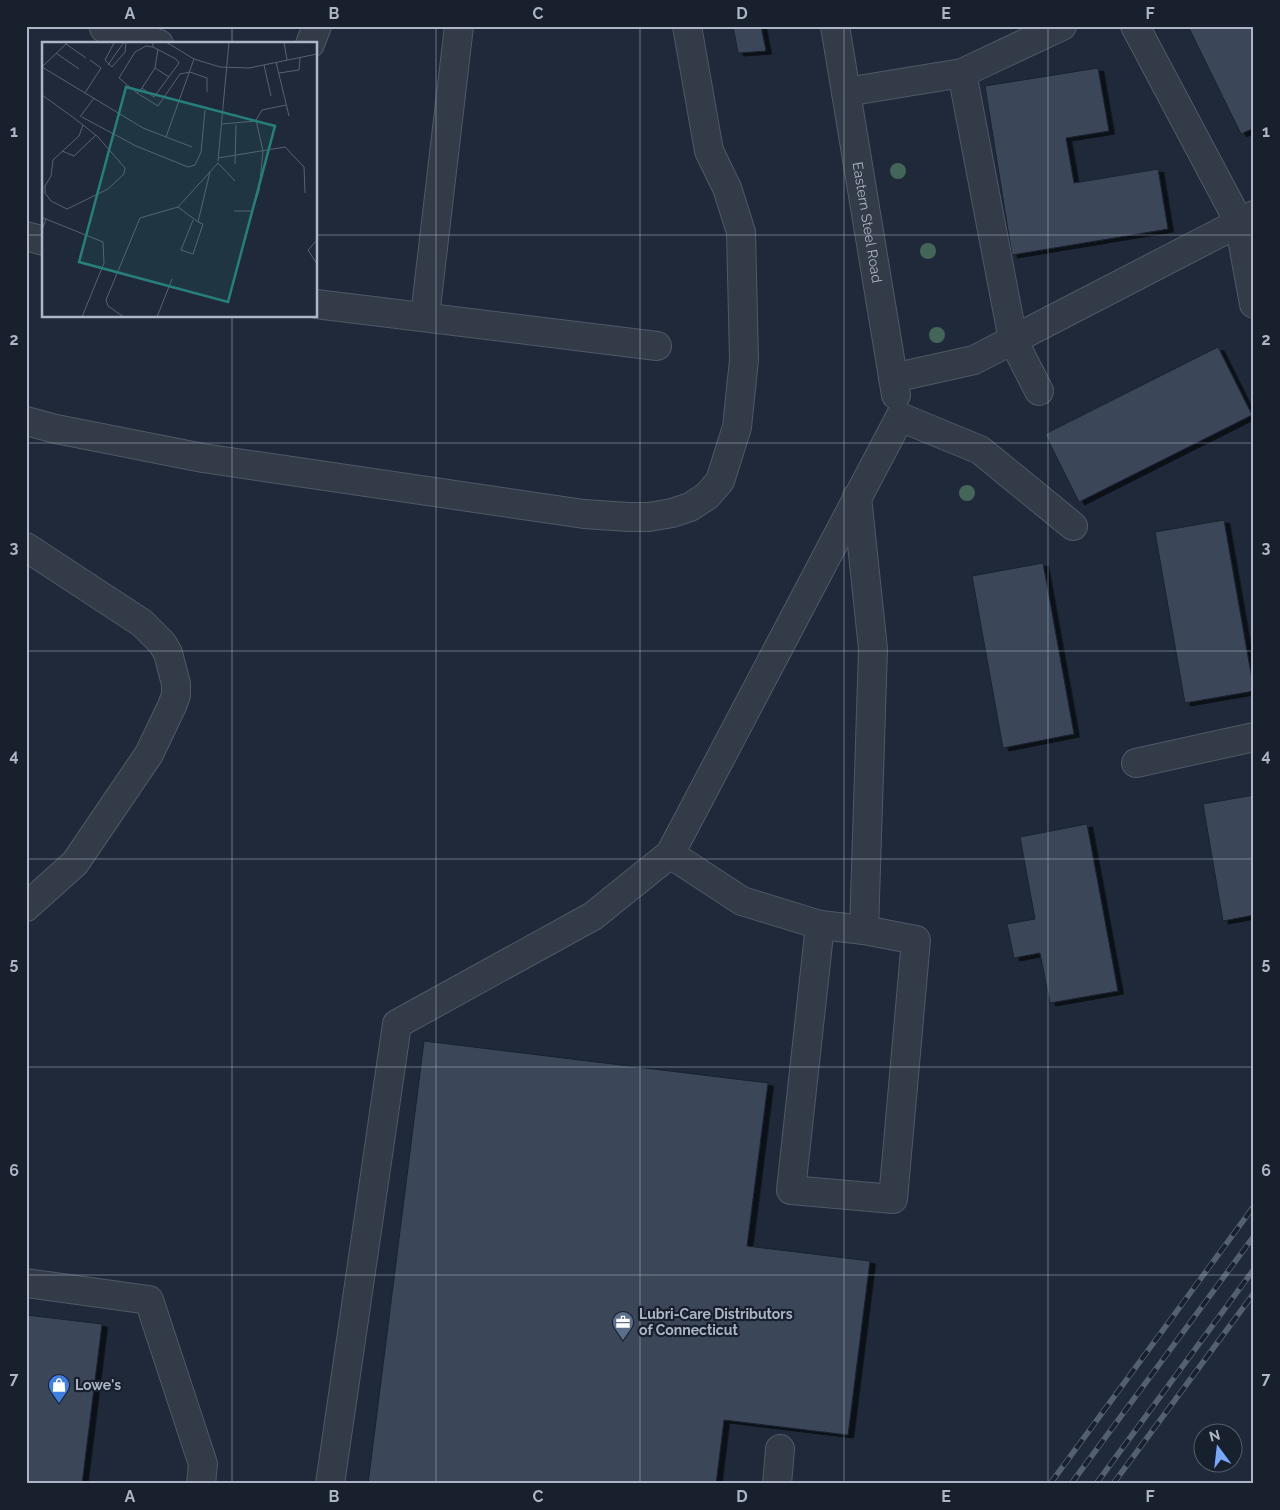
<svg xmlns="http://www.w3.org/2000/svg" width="1280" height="1510" font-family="Raleway,sans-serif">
<defs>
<filter id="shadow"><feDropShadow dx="5.5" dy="3" stdDeviation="0" flood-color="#0009"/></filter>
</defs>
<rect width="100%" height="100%" fill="#1f2939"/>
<!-- building -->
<g fill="#3b4759" stroke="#1a2230" filter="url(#shadow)">
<polygon points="733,26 761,26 766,51 738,53"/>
<polygon points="1188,26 1254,26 1254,128 1241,134"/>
<polygon points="1098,68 1109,131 1066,138 1074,183 1158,169 1168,229 1012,255 985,86"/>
<polygon points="1218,347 1252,415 1079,502 1045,434"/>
<polygon points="1224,520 1254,691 1185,703 1155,532"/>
<polygon points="1043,563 1074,734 1003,748 972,576"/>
<polygon points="1254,795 1254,915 1223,921 1203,804"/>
<polygon points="1087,824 1118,991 1050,1003 1040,953 1014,958 1007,924 1035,919 1020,837"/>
<polygon points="424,1041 768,1083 747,1246 870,1261 848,1435 724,1420 716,1484 368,1484"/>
<polygon points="26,1315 102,1324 82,1484 26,1484"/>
</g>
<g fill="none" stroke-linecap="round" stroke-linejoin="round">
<!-- minor casing -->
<g stroke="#505867" stroke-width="30">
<g id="minor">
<path id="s1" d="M 835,26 L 896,395"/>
<polyline points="1135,26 1239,222 1254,304"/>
<polyline points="104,28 159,44"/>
<polyline points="310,44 317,26"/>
<polyline points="962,73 1013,340 1039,391"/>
<polyline points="846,92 962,73 1062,26"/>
<polyline points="26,236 44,241"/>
<polyline points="316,304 657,346"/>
<polyline points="425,316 459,26"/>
<polyline points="893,378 974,360 1254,215"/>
<polyline points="900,417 980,450 1073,526"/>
<polyline points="26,421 56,429 203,458 584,514 628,517 649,517 672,513 690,507 707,496 720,481 737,427 744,360 741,232 727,188 709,151 687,26"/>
<polyline points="26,547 142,623 162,643 168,653 176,684 176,695 172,706 149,754 75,863 26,907"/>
<polyline points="1136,763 1254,737"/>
<polyline points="670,854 742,901 820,925 864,930 873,649 857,497"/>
<polyline points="820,925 791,1190 893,1199 916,940 864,930"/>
<polyline points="26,1283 149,1300 203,1464 201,1484"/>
<polyline points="330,1484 397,1024 593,916 670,854 900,417"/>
<polyline points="777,1484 780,1449"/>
</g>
</g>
<!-- minor -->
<use href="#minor" stroke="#333b49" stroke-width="28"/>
<!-- rail casing -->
<g stroke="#545f71" stroke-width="5.5">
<g id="rail">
<polyline points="1050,1484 1254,1206"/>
<polyline points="1071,1484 1254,1236"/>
<polyline points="1096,1484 1254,1269"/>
<polyline points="1113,1484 1254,1293"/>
</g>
</g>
<!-- rail -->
<use href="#rail" stroke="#18202e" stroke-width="4" stroke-dasharray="11" stroke-linecap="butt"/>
</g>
<!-- trees -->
<g fill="#446658">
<circle cx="898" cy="171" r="8"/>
<circle cx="928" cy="251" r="8"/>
<circle cx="937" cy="335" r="8"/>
<circle cx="967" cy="493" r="8"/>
</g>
<!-- grid -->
<path fill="none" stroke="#adb5c6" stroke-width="1" stroke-opacity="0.55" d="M 232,26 L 232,44M 436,26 L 436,1484M 640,26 L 640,1484M 844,26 L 844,1484M 1048,26 L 1048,1484M 26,235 L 44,235M 316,235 L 1254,235M 232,316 L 232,1484M 26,443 L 1254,443M 26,651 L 1254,651M 26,859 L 1254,859M 26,1067 L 1254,1067M 26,1275 L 1254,1275"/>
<!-- icons -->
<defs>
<g id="office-pin" transform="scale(1.125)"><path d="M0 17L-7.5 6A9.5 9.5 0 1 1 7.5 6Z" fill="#5c6f8a" stroke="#18202e"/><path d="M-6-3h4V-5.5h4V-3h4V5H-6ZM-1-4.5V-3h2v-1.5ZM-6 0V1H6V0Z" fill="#fff"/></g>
<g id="shop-pin" transform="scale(1.125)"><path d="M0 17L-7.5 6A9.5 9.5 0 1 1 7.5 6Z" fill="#3f7fe0" stroke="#18202e"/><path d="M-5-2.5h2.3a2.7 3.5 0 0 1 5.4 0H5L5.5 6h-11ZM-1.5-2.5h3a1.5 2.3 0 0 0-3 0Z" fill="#fff"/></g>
</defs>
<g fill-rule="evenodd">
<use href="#office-pin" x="623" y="1322"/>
<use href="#shop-pin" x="59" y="1385"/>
</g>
<g text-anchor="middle" stroke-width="4.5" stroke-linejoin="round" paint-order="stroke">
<!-- street labels -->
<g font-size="14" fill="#adb5c6" stroke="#18202e">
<text dy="5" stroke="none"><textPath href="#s1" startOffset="199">Eastern Steel Road</textPath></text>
</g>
<!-- poi labels -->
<g font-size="14" font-weight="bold" fill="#adb5c6" stroke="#18202e" text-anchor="start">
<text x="639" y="1319">Lubri-Care Distributors<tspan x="639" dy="16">of Connecticut</tspan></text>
<text x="75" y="1390">Lowe's</text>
</g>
</g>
<!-- overview -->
<g transform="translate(42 42)">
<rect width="275" height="275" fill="#1f2939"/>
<path fill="none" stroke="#586171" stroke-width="1" d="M 111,0 L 111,5 L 134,17 L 137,21 L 112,55 L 100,46 L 95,51 L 77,36 L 93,10 L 104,4 L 111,5M 124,0 L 152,17 L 178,25 L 207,26 L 275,12M 242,0 L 245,18M 72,1 L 63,18 L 70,25 L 83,10 L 84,0M 24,2 L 44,16M 116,7 L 113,26 L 127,35M 14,11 L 37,27M 234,20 L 247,74M 66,23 L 82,0M 222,23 L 229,54M 0,25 L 101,86 L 150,105M 0,25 L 26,0M 237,31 L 257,28 L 258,16M 100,46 L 113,26M 43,51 L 59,26 L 48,18M 95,51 L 116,64 L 138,32 L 148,30 L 165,36 L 165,50M 0,53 L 32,76 L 41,83 L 56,95 L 83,126 L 82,132 L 66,147 L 25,167 L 9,159 L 3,151 L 3,144 L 9,134 L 11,118 L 37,94 L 41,83M 38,75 L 52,56M 40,75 L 94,104 L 146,125 L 153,123 L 159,110 L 163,68M 180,82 L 214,79M 124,95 L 152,17M 20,109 L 32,114 L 54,93M 176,116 L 243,105 L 262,125 L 263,151M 176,119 L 187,0M 176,121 L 193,139M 193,122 L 194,83M 136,165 L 156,180 L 168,130M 192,169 L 210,169 L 217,149 L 221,109 L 214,78 L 220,68 L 244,63M 0,175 L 4,177 L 0,188M 4,177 L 61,200 L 62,221 L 40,275M 151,178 L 139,208 L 151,212 L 161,182 L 156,180M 275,198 L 266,208 L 275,222M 82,275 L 66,264 L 64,258 L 98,176 L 136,165 L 176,121M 115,275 L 130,237"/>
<path fill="#277f7b" fill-opacity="0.15" stroke="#277f7b" stroke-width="2.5" d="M 84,45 L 233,84 L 186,260 L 37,220 Z"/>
<rect width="275" height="275" fill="none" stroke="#adb5c6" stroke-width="2.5"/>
</g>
<!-- border -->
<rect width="1280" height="1510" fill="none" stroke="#18202e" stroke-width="55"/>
<!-- north arrow -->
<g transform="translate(1218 1448) rotate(345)"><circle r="24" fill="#18202e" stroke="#545c6b"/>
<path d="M0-4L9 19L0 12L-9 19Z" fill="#7aa7fe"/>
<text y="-8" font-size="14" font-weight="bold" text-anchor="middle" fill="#adb5c6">N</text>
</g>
<rect x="28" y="28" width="1224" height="1454" fill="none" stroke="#adb5c6" stroke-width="2"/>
<g font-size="16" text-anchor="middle" font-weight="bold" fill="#adb5c6">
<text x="130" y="19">A</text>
<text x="334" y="19">B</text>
<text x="538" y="19">C</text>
<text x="742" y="19">D</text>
<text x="946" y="19">E</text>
<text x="1150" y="19">F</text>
<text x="14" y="137">1</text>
<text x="1266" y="137">1</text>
<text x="14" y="345">2</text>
<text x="1266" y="345">2</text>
<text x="14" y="553">3</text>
<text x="1266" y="553">3</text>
<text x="14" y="761">4</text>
<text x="1266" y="761">4</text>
<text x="14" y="969">5</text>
<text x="1266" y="969">5</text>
<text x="14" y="1176">6</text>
<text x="1266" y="1176">6</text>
<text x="14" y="1384">7</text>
<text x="1266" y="1384">7</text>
<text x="130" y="1502">A</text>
<text x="334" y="1502">B</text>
<text x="538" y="1502">C</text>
<text x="742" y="1502">D</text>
<text x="946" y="1502">E</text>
<text x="1150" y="1502">F</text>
</g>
</svg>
